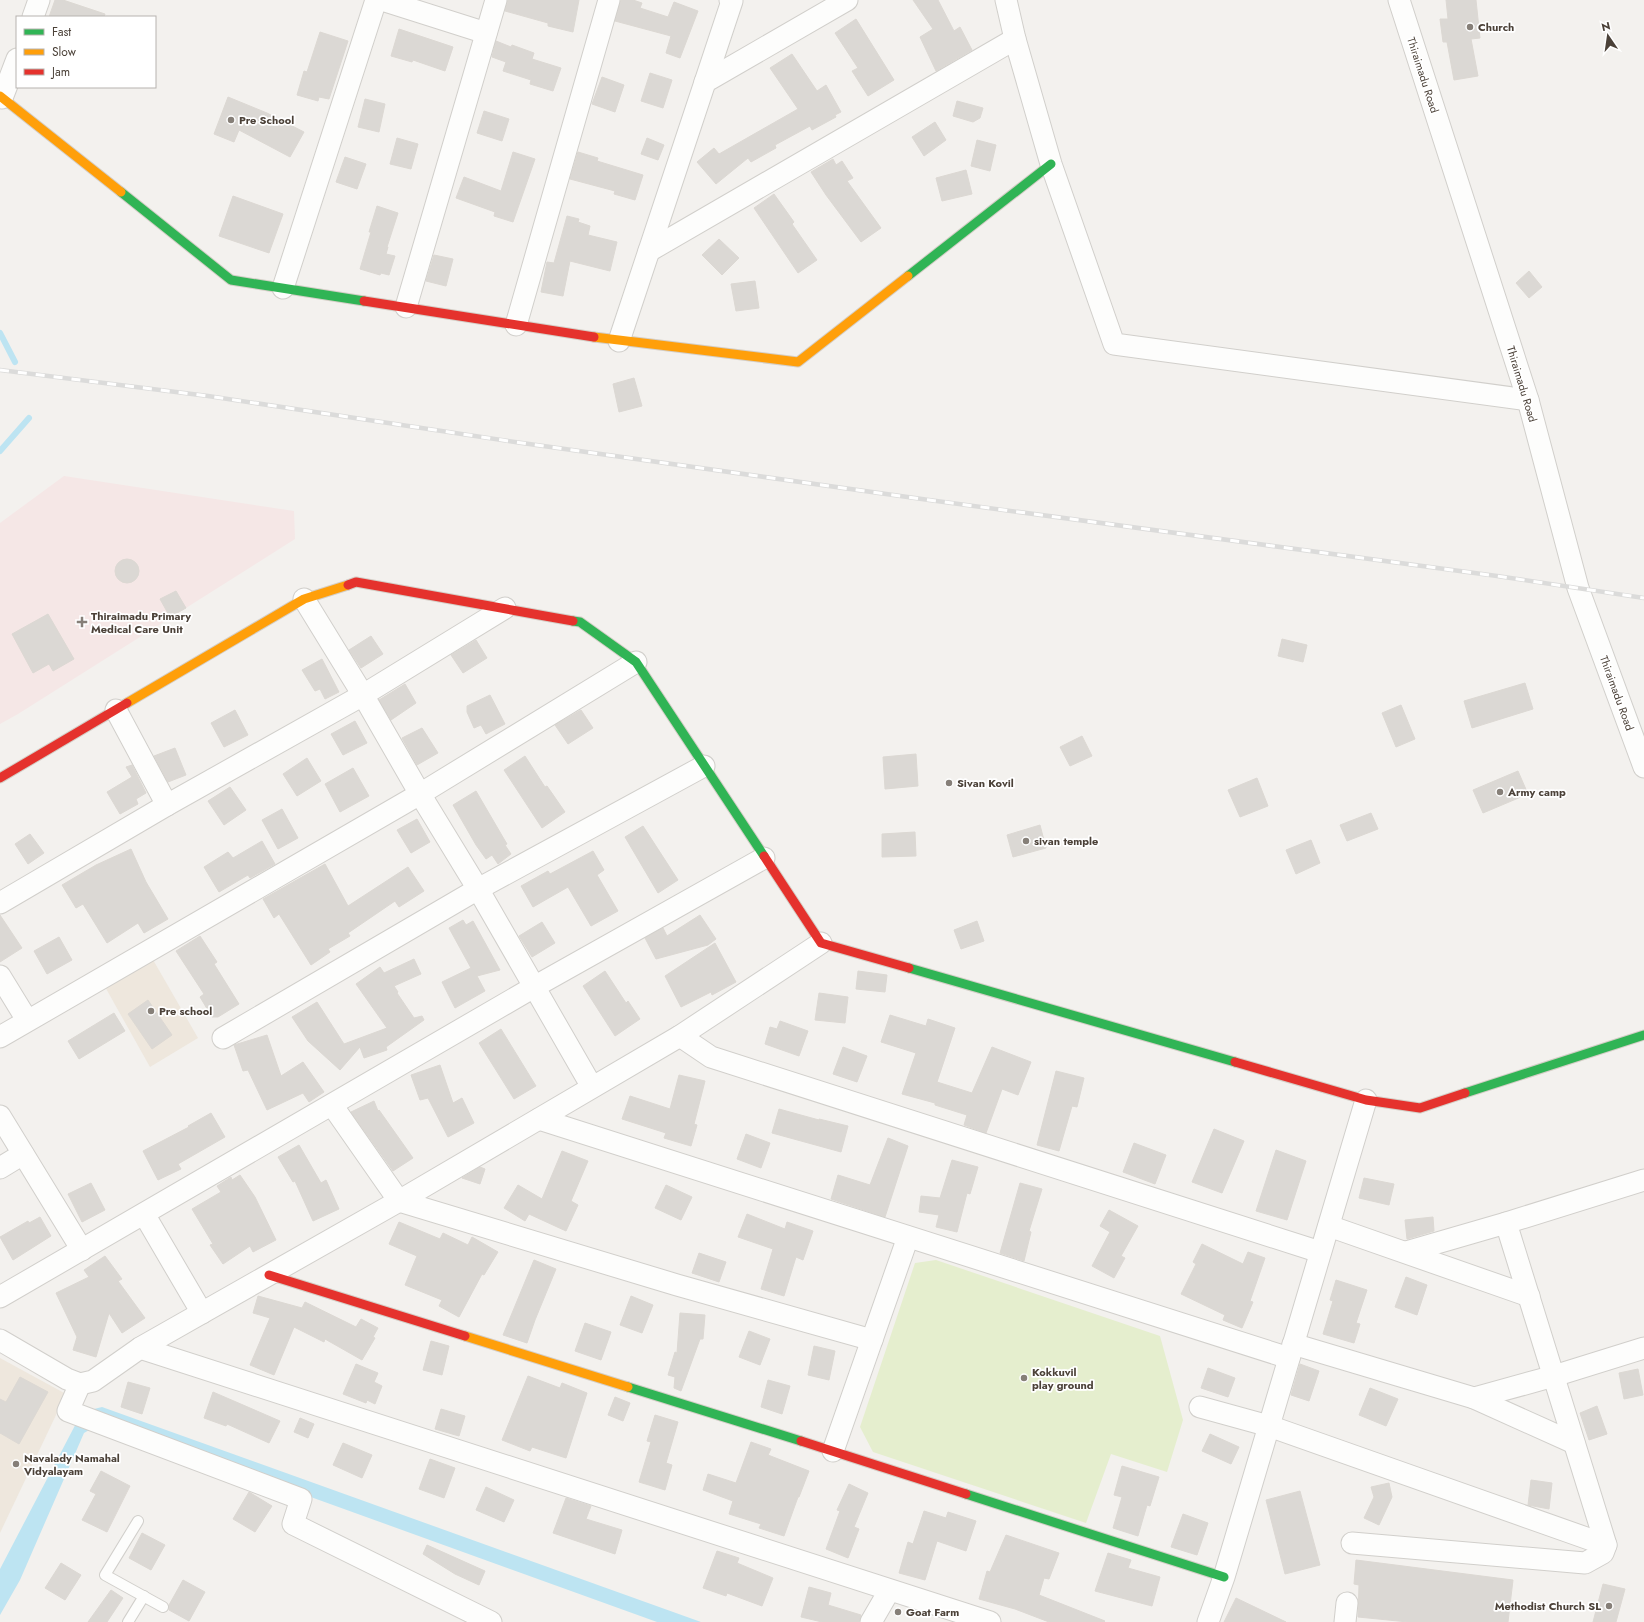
<svg xmlns="http://www.w3.org/2000/svg" width="1644" height="1622" font-family="Jost,sans-serif">
<rect width="100%" height="100%" fill="#f3f1ee"/>
<!-- education -->
<g fill="#eee7dd">
<polygon points="152,958 198,1038 150,1067 104,985"/>
<polygon points="0,1358 66,1394 0,1533"/>
</g>
<!-- medical -->
<polygon fill="#f5e7e6" points="64,476 294,511 295,539 18,714 0,724 0,523"/>
<!-- green -->
<polygon fill="#e5eece" points="936,1260 1160,1336 1183,1420 1167,1472 1111,1454 1086,1523 873,1452 860,1427 915,1263"/>
<!-- water -->
<polygon fill="#bde4f2" points="102,1407 701,1622 657,1622 103,1422 84,1433 20,1580 0,1615 0,1569 82,1412"/>
<g fill="none" stroke-linecap="round" stroke-linejoin="round">
<!-- stream -->
<g stroke="#bde4f2" stroke-width="6">
<polyline points="0,333 15,362"/>
<polyline points="0,451 29,418"/>
</g>
</g>
<!-- building -->
<g fill="#dbd8d4" stroke="#dcd8d3">
<polygon points="55,0 63,0 105,14 104,17 49,17"/>
<polygon points="508,0 579,0 573,32 548,26 548,23 505,11"/>
<polygon points="621,0 633,0 642,3 640,8 668,17 674,2 698,11 680,58 666,53 671,36 615,21"/>
<polygon points="913,0 938,0 954,31 960,27 972,50 936,71 920,37 933,29"/>
<polygon points="1446,0 1476,0 1480,38 1471,39 1478,76 1454,80 1447,42 1443,42 1440,19 1448,19"/>
<polygon points="856,19 894,80 868,96 852,71 858,68 835,33"/>
<polygon points="399,29 453,47 445,71 413,60 412,62 391,56"/>
<polygon points="320,32 348,41 329,99 319,97 318,101 297,95 304,71 307,72"/>
<polygon points="496,41 511,47 512,45 534,53 532,59 561,68 553,91 530,84 531,80 503,71 506,62 492,57"/>
<polygon points="792,54 817,91 826,85 841,112 835,115 836,117 812,130 810,126 775,145 776,148 751,162 748,158 716,184 697,162 714,148 719,154 798,109 770,68"/>
<polygon points="650,73 672,80 663,108 641,101"/>
<polygon points="602,77 624,85 615,112 592,104"/>
<polygon points="228,97 267,113 304,132 290,157 239,130 234,142 214,134"/>
<polygon points="365,99 385,104 379,132 358,127"/>
<polygon points="957,101 983,108 980,118 973,122 953,116"/>
<polygon points="484,111 509,119 502,141 477,133"/>
<polygon points="935,122 946,140 924,156 912,137"/>
<polygon points="397,138 418,144 411,169 390,164"/>
<polygon points="647,138 664,145 658,160 641,154"/>
<polygon points="977,140 996,145 990,171 971,166"/>
<polygon points="513,152 535,159 513,222 494,216 495,212 456,198 464,177 501,191"/>
<polygon points="578,152 598,158 597,161 643,175 635,200 614,194 615,191 570,179"/>
<polygon points="345,157 366,164 357,189 336,182"/>
<polygon points="833,159 836,165 842,161 853,178 847,181 881,228 861,242 826,195 811,172"/>
<polygon points="966,170 972,194 942,201 936,178"/>
<polygon points="774,194 794,222 792,224 817,260 798,273 754,208"/>
<polygon points="233,196 283,214 269,253 219,236"/>
<polygon points="377,206 398,213 387,247 388,247 386,254 395,256 389,275 381,273 380,275 360,269 371,232 369,232"/>
<polygon points="567,216 579,219 578,222 590,226 588,235 617,242 610,271 570,261 563,296 541,292 547,262 554,263"/>
<polygon points="719,239 739,258 722,275 702,255"/>
<polygon points="434,255 453,259 446,286 426,281"/>
<polygon points="1529,271 1542,287 1529,298 1516,283"/>
<polygon points="755,281 759,308 736,311 731,284"/>
<polygon points="634,378 642,406 619,412 613,384"/>
<circle cx="127" cy="571" r="12"/>
<polygon points="176,591 186,608 170,617 160,599"/>
<polygon points="48,614 74,659 53,671 49,664 33,673 12,634"/>
<polygon points="371,636 383,654 361,668 349,650"/>
<polygon points="1282,639 1307,645 1303,662 1278,656"/>
<polygon points="476,640 487,658 463,673 451,655"/>
<polygon points="322,659 339,692 325,699 320,689 315,691 302,670"/>
<polygon points="1525,683 1533,709 1472,728 1464,701"/>
<polygon points="405,684 416,703 391,720 379,700"/>
<polygon points="490,695 505,724 486,734 481,725 474,728 467,712 467,706"/>
<polygon points="1401,705 1415,739 1396,747 1382,713"/>
<polygon points="235,710 248,735 224,747 211,723"/>
<polygon points="581,710 593,728 568,744 555,725"/>
<polygon points="355,721 367,743 343,755 331,734"/>
<polygon points="422,728 438,753 417,765 402,738"/>
<polygon points="1082,736 1092,756 1070,766 1060,747"/>
<polygon points="175,748 186,775 168,782 154,756"/>
<polygon points="916,754 918,786 885,789 883,757"/>
<polygon points="525,756 545,787 547,786 565,812 542,828 504,770"/>
<polygon points="307,758 321,781 297,796 283,774"/>
<polygon points="132,765 146,793 136,799 138,804 120,814 107,792 132,777 126,767"/>
<polygon points="353,768 369,796 340,812 325,784"/>
<polygon points="1518,771 1528,794 1483,813 1473,790"/>
<polygon points="1257,778 1268,806 1240,817 1228,790"/>
<polygon points="230,787 246,810 224,825 208,801"/>
<polygon points="476,791 504,839 507,844 505,845 511,854 498,864 492,855 486,859 476,845 453,805"/>
<polygon points="282,809 298,838 278,849 262,820"/>
<polygon points="1371,813 1378,829 1347,841 1340,825"/>
<polygon points="417,819 430,842 411,853 397,830"/>
<polygon points="1040,825 1046,848 1013,857 1007,835"/>
<polygon points="643,826 678,880 658,893 625,837"/>
<polygon points="915,832 916,856 882,857 882,834"/>
<polygon points="30,834 44,853 28,864 15,844"/>
<polygon points="1311,840 1320,863 1296,874 1286,850"/>
<polygon points="262,841 275,864 250,878 248,875 219,892 204,867 228,852 233,858"/>
<polygon points="131,849 146,882 168,919 144,933 138,923 107,943 83,904 76,908 62,885 96,865"/>
<polygon points="593,851 604,870 597,875 618,911 591,926 568,887 533,907 521,886 548,871 550,874"/>
<polygon points="325,864 348,906 408,867 424,891 399,907 395,901 348,933 350,936 328,949 330,952 311,965 279,914 274,918 263,899"/>
<polygon points="0,915 22,948 0,962"/>
<polygon points="700,915 716,939 708,945 656,959 645,938 663,928 667,936"/>
<polygon points="463,920 466,925 473,921 500,970 477,976 485,991 455,1008 442,982 471,968 449,928"/>
<polygon points="977,921 984,941 961,949 954,930"/>
<polygon points="542,922 555,943 532,957 519,936"/>
<polygon points="200,936 217,962 214,964 239,1004 218,1017 212,1017 200,997 204,994 176,951"/>
<polygon points="59,937 72,960 47,974 34,951"/>
<polygon points="715,943 736,982 712,995 711,992 681,1007 665,976"/>
<polygon points="414,959 421,974 394,986 398,992 397,993 414,1018 422,1016 424,1020 386,1047 387,1050 364,1058 360,1047 340,1070 308,1041 292,1017 317,1002 344,1044 387,1028 356,984 380,967 384,973"/>
<polygon points="605,971 626,1003 628,1001 640,1019 615,1036 583,986"/>
<polygon points="858,971 887,975 885,992 856,989"/>
<polygon points="819,993 848,997 845,1023 815,1020"/>
<polygon points="148,1000 172,1035 152,1049 128,1014"/>
<polygon points="114,1013 125,1031 79,1059 68,1041"/>
<polygon points="890,1015 926,1026 928,1019 955,1028 937,1082 972,1093 992,1047 1031,1062 1018,1095 1002,1089 986,1133 964,1125 967,1115 935,1105 935,1103 902,1094 916,1053 881,1042"/>
<polygon points="780,1021 808,1031 799,1056 765,1044 770,1027 777,1029"/>
<polygon points="501,1029 536,1086 514,1099 479,1043"/>
<polygon points="267,1035 281,1076 303,1062 324,1092 309,1102 303,1093 267,1110 248,1070 243,1071 234,1045"/>
<polygon points="843,1047 867,1056 857,1082 833,1074"/>
<polygon points="440,1065 453,1103 462,1098 474,1123 448,1137 428,1098 420,1100 411,1075"/>
<polygon points="1056,1071 1084,1078 1077,1107 1072,1106 1059,1151 1037,1145"/>
<polygon points="679,1075 705,1081 694,1124 697,1125 691,1146 664,1138 666,1133 622,1119 630,1096 670,1109"/>
<polygon points="374,1101 378,1111 379,1110 413,1158 393,1171 351,1112"/>
<polygon points="779,1109 819,1120 819,1119 848,1126 841,1152 772,1133"/>
<polygon points="211,1113 225,1137 178,1164 181,1169 158,1180 143,1151 189,1127 188,1126"/>
<polygon points="1214,1129 1244,1141 1222,1193 1192,1182"/>
<polygon points="746,1134 770,1143 761,1168 737,1159"/>
<polygon points="888,1138 908,1146 885,1217 831,1199 838,1175 870,1185"/>
<polygon points="1134,1143 1166,1155 1155,1184 1123,1172"/>
<polygon points="299,1145 321,1183 326,1180 339,1209 313,1221 295,1181 293,1182 278,1157"/>
<polygon points="1276,1150 1306,1161 1287,1220 1256,1211"/>
<polygon points="562,1151 588,1161 571,1201 578,1205 566,1231 529,1214 525,1221 504,1208 518,1185 542,1199"/>
<polygon points="952,1160 978,1167 970,1194 967,1193 957,1232 936,1227 939,1215 919,1212 921,1196 940,1198"/>
<polygon points="480,1167 485,1169 480,1184 462,1178"/>
<polygon points="240,1175 255,1197 276,1240 253,1252 250,1246 223,1264 210,1245 213,1244 192,1209 221,1192 217,1186 231,1177 232,1180"/>
<polygon points="1364,1178 1394,1184 1389,1205 1359,1198"/>
<polygon points="91,1183 105,1210 82,1222 68,1194"/>
<polygon points="1020,1183 1042,1189 1029,1231 1031,1232 1024,1261 1000,1253"/>
<polygon points="666,1185 692,1197 681,1220 655,1208"/>
<polygon points="1109,1210 1138,1226 1121,1256 1125,1258 1114,1278 1092,1266 1110,1232 1100,1226"/>
<polygon points="747,1214 785,1229 787,1222 813,1231 803,1260 796,1257 784,1296 761,1289 773,1249 738,1237"/>
<polygon points="40,1217 51,1236 13,1260 0,1237 28,1221 29,1223"/>
<polygon points="1433,1217 1434,1231 1407,1239 1405,1220"/>
<polygon points="399,1222 440,1239 443,1233 468,1245 472,1237 498,1252 484,1275 482,1274 459,1317 439,1306 442,1300 405,1285 417,1256 389,1244"/>
<polygon points="1202,1244 1243,1264 1248,1252 1265,1258 1250,1301 1253,1302 1242,1328 1223,1320 1225,1315 1181,1294 1196,1264 1193,1262"/>
<polygon points="699,1253 726,1262 719,1282 692,1273"/>
<polygon points="105,1256 122,1279 118,1281 145,1318 122,1333 109,1313 96,1357 73,1350 77,1337 56,1293 89,1277 84,1270"/>
<polygon points="534,1260 556,1269 535,1320 527,1343 503,1335"/>
<polygon points="1406,1277 1427,1285 1417,1315 1395,1307"/>
<polygon points="1336,1280 1367,1290 1356,1323 1360,1324 1354,1343 1323,1334 1333,1301 1330,1300"/>
<polygon points="258,1296 302,1308 305,1302 356,1327 361,1319 378,1328 373,1337 375,1338 362,1360 325,1339 324,1342 294,1327 274,1375 250,1365 270,1318 253,1313"/>
<polygon points="631,1296 653,1305 642,1333 620,1325"/>
<polygon points="680,1313 705,1315 703,1339 700,1339 681,1391 674,1388 675,1377 668,1375 675,1352 677,1353"/>
<polygon points="585,1323 611,1332 601,1360 575,1351"/>
<polygon points="749,1331 770,1339 760,1365 739,1357"/>
<polygon points="431,1341 449,1346 442,1375 423,1370"/>
<polygon points="814,1346 835,1351 829,1380 808,1375"/>
<polygon points="356,1364 378,1373 374,1382 382,1386 375,1404 367,1400 366,1403 343,1394"/>
<polygon points="1300,1364 1319,1371 1309,1401 1291,1395"/>
<polygon points="1208,1368 1235,1378 1228,1397 1201,1388"/>
<polygon points="1638,1369 1643,1395 1624,1399 1619,1373"/>
<polygon points="528,1376 560,1388 562,1383 587,1393 566,1458 532,1447 530,1451 502,1440"/>
<polygon points="20,1377 48,1392 19,1444 0,1433 0,1399 6,1402"/>
<polygon points="768,1380 790,1386 782,1414 761,1407"/>
<polygon points="128,1382 150,1388 142,1414 121,1407"/>
<polygon points="1370,1388 1398,1399 1386,1426 1359,1415"/>
<polygon points="213,1392 280,1421 269,1443 227,1424 226,1426 204,1418"/>
<polygon points="615,1397 630,1403 623,1421 608,1415"/>
<polygon points="1597,1406 1607,1434 1589,1440 1580,1413"/>
<polygon points="441,1409 465,1416 459,1436 435,1429"/>
<polygon points="655,1415 678,1422 666,1463 672,1465 665,1490 639,1482 651,1442 647,1441"/>
<polygon points="300,1418 314,1424 308,1438 294,1432"/>
<polygon points="1210,1434 1239,1447 1231,1464 1202,1451"/>
<polygon points="751,1442 771,1449 768,1455 809,1471 799,1497 798,1497 784,1536 759,1528 761,1524 729,1514 733,1501 703,1490 708,1474 736,1483"/>
<polygon points="343,1443 372,1455 362,1478 333,1465"/>
<polygon points="430,1459 455,1468 444,1498 419,1489"/>
<polygon points="1122,1466 1159,1477 1150,1506 1147,1505 1138,1536 1113,1528 1122,1497 1114,1495"/>
<polygon points="101,1471 130,1486 107,1532 82,1520 96,1494 90,1491"/>
<polygon points="1531,1480 1552,1483 1549,1509 1528,1505"/>
<polygon points="1389,1483 1392,1497 1379,1525 1364,1518 1374,1497 1371,1487"/>
<polygon points="849,1484 868,1493 854,1527 859,1529 848,1558 826,1549 840,1511 837,1510"/>
<polygon points="486,1487 514,1500 504,1522 476,1510"/>
<polygon points="1300,1491 1320,1565 1285,1574 1266,1500"/>
<polygon points="249,1492 272,1506 255,1532 233,1519"/>
<polygon points="566,1498 591,1506 586,1519 622,1530 615,1554 553,1533"/>
<polygon points="924,1511 946,1518 948,1512 976,1521 966,1551 937,1541 925,1580 899,1573 908,1542 913,1544"/>
<polygon points="1183,1514 1208,1523 1197,1555 1171,1547"/>
<polygon points="142,1533 165,1545 151,1570 129,1558"/>
<polygon points="1006,1535 1059,1553 1049,1579 1044,1578 1039,1595 1105,1621 1104,1622 1049,1622 1015,1609 979,1599 987,1571 990,1572"/>
<polygon points="427,1545 485,1571 479,1585 455,1574 423,1554"/>
<polygon points="717,1551 739,1558 737,1563 773,1578 762,1606 727,1593 726,1596 703,1588"/>
<polygon points="1108,1553 1131,1560 1128,1568 1160,1577 1152,1606 1095,1591"/>
<polygon points="1356,1560 1513,1580 1508,1622 1408,1622 1358,1617 1359,1585 1354,1584"/>
<polygon points="61,1563 81,1575 65,1600 45,1588"/>
<polygon points="183,1580 205,1592 189,1621 169,1610 169,1605"/>
<polygon points="1603,1584 1625,1589 1616,1622 1593,1622"/>
<polygon points="809,1587 831,1593 828,1605 861,1615 859,1622 822,1622 801,1617"/>
<polygon points="111,1590 123,1598 107,1622 88,1622"/>
<polygon points="1236,1598 1286,1622 1224,1622"/>
</g>
<g fill="none" stroke-linecap="round" stroke-linejoin="round">
<!-- lane casing -->
<g stroke="#d1cfcb" stroke-width="12">
<g id="lane">
<polyline points="138,1521 105,1575 163,1607"/>
<polyline points="128,1622 144,1596"/>
</g>
</g>
<!-- street casing -->
<g stroke="#d1cfcb" stroke-width="23">
<g id="street">
<polyline points="382,0 486,33"/>
<polyline points="1006,0 1015,39 1051,164 1114,344 1528,400"/>
<polyline points="1399,0 1528,400 1578,588 1644,767"/>
<polyline points="33,17 39,0"/>
<polyline points="705,82 847,0"/>
<polyline points="2,98 17,59"/>
<polyline points="649,251 1015,39"/>
<polyline points="283,288 376,0"/>
<polyline points="406,307 496,0"/>
<polyline points="516,325 609,0"/>
<polyline points="619,341 732,1 730,0"/>
<polyline points="304,599 363,695 420,794 478,889 592,1087"/>
<polyline points="116,710 167,805"/>
<polyline points="0,903 167,805 363,695 505,608"/>
<polyline points="0,976 27,1020"/>
<polyline points="680,1036 711,1057 1320,1252"/>
<polyline points="0,1037 420,794 636,662"/>
<polyline points="223,1038 478,889 704,766"/>
<polyline points="332,1105 399,1201 677,1285 872,1340"/>
<polyline points="0,1116 82,1250"/>
<polyline points="539,1119 1289,1358"/>
<polyline points="0,1168 23,1154"/>
<polyline points="144,1214 202,1313"/>
<polyline points="1329,1226 1529,1296"/>
<polyline points="1406,1252 1506,1223 1644,1180"/>
<polyline points="0,1297 534,987 764,858"/>
<polyline points="0,1340 67,1379 80,1384 93,1381 140,1348 399,1201 680,1036 821,943"/>
<polyline points="1293,1344 1474,1398 1554,1376 1644,1348"/>
<polyline points="140,1348 990,1622"/>
<polyline points="80,1384 68,1411 301,1499 293,1524 491,1622"/>
<polyline points="1474,1398 1574,1443"/>
<polyline points="1200,1407 1269,1426 1606,1545"/>
<polyline points="833,1451 908,1237"/>
<polyline points="1352,1543 1585,1563 1603,1553 1606,1545 1506,1223"/>
<polyline points="871,1622 889,1591"/>
<polyline points="1208,1622 1224,1577 1366,1100"/>
<polyline points="1345,1622 1347,1603"/>
</g>
</g>
<!-- fast casing -->
<g stroke="#d4cec6" stroke-width="11">
<g id="fast">
<polyline points="121,192 231,280 364,301"/>
<polyline points="908,276 1051,164"/>
<polyline points="573,621 580,622 636,662 764,856"/>
<polyline points="909,968 1235,1062"/>
<polyline points="1465,1093 1644,1035"/>
<polyline points="628,1387 801,1441"/>
<polyline points="966,1494 1224,1577"/>
</g>
</g>
<!-- slow casing -->
<g stroke="#d4cec6" stroke-width="11">
<g id="slow">
<polyline points="0,96 121,192"/>
<polyline points="594,337 798,362 908,276"/>
<polyline points="127,703 304,599 348,585"/>
<polyline points="465,1336 628,1387"/>
</g>
</g>
<!-- jam casing -->
<g stroke="#d4cec6" stroke-width="11">
<g id="jam">
<polyline points="364,301 594,337"/>
<polyline points="348,585 356,582 573,621"/>
<polyline points="0,778 127,703"/>
<polyline points="764,856 821,943 909,968"/>
<polyline points="1235,1062 1366,1100 1420,1108 1465,1093"/>
<polyline points="269,1275 465,1336"/>
<polyline points="801,1441 966,1494"/>
</g>
</g>
<!-- lane -->
<use href="#lane" stroke="#fdfdfc" stroke-width="10"/>
<!-- street -->
<use href="#street" stroke="#fdfdfc" stroke-width="21"/>
<!-- fast -->
<use href="#fast" stroke="#30b455" stroke-width="9"/>
<!-- slow -->
<use href="#slow" stroke="#ff9f0a" stroke-width="9"/>
<!-- jam -->
<use href="#jam" stroke="#e5322d" stroke-width="9"/>
<!-- rail casing -->
<g stroke="#dbdbda" stroke-width="4.5">
<polyline id="rail" points="0,370 208,396 522,443 929,500 1497,576 1644,598"/>
</g>
<!-- rail -->
<use href="#rail" stroke="#fff" stroke-width="3" stroke-dasharray="9" stroke-linecap="butt"/>
</g>
<!-- markers -->
<g fill="#867f78" stroke="#fff" stroke-width="1.5">
<circle cx="1470" cy="27" r="4"/>
<circle cx="231" cy="120" r="4"/>
<path d="M80 616h4v4h4v4h-4v4h-4v-4h-4v-4h4z"/>
<circle cx="949" cy="783" r="4"/>
<circle cx="1500" cy="792" r="4"/>
<circle cx="1026" cy="841" r="4"/>
<circle cx="151" cy="1011" r="4"/>
<circle cx="1024" cy="1378" r="4"/>
<circle cx="16" cy="1464" r="4"/>
<circle cx="1609" cy="1606" r="4"/>
<circle cx="898" cy="1612" r="4"/>
</g>
<g text-anchor="middle" stroke-width="3.5" stroke-linejoin="round" paint-order="stroke">
<!-- poi labels -->
<g font-size="11" font-weight="bold" fill="#4b4138" stroke="#fff" text-anchor="start">
<text x="1478" y="31">Church</text>
<text x="239" y="124">Pre School</text>
<text x="91" y="620">Thiraimadu Primary<tspan x="91" dy="13">Medical Care Unit</tspan></text>
<text x="957" y="787">Sivan Kovil</text>
<text x="1508" y="796">Army camp</text>
<text x="1034" y="845">sivan temple</text>
<text x="159" y="1015">Pre school</text>
<text x="1032" y="1376">Kokkuvil<tspan x="1032" dy="13">play ground</tspan></text>
<text x="24" y="1462">Navalady Namahal<tspan x="24" dy="13">Vidyalayam</tspan></text>
<text x="1601" y="1610" text-anchor="end">Methodist Church SL</text>
<text x="906" y="1616">Goat Farm</text>
</g>
<!-- street labels -->
<g font-size="11" fill="#4b4138" stroke="#fff">
<text transform="translate(1423 75) rotate(72)" y="4">Thiraimadu Road</text>
<text transform="translate(1522 384) rotate(73)" y="4">Thiraimadu Road</text>
<text transform="translate(1617 693) rotate(70)" y="4">Thiraimadu Road</text>
</g>
</g>
<!-- legend -->
<rect x="16" y="16" width="140" height="72" fill="#ffffff" stroke="#b7b3af"/>
<rect x="24" y="29" width="20" height="6" fill="#30b455" stroke="#b7b3af"/>
<text x="52" y="36" font-size="12" fill="#4b4138">Fast</text>
<rect x="24" y="49" width="20" height="6" fill="#ff9f0a" stroke="#b7b3af"/>
<text x="52" y="56" font-size="12" fill="#4b4138">Slow</text>
<rect x="24" y="69" width="20" height="6" fill="#e5322d" stroke="#b7b3af"/>
<text x="52" y="76" font-size="12" fill="#4b4138">Jam</text>
<!-- north arrow -->
<g transform="translate(1608 36) rotate(347)" stroke="#ffffff" stroke-width="3" paint-order="stroke">
<path d="M0-3L7 15L0 10L-7 15Z" fill="#4b4138"/>
<text y="-6" font-size="11" font-weight="bold" text-anchor="middle" fill="#4b4138">N</text>
</g>
</svg>
